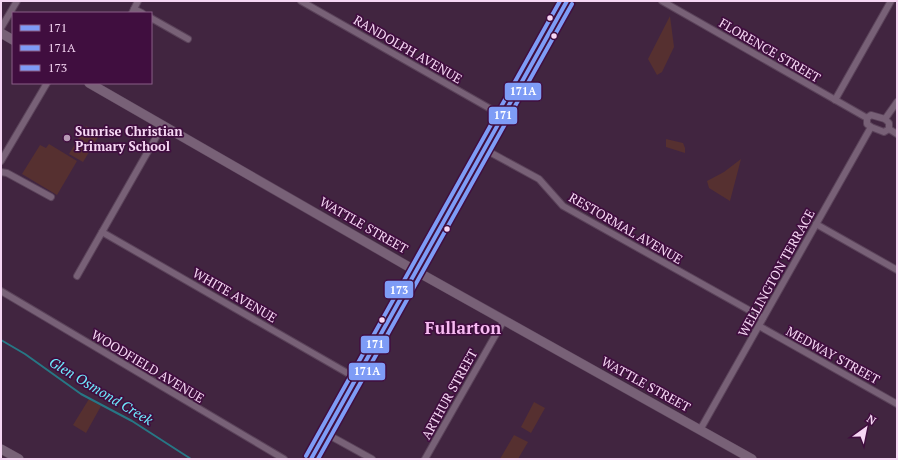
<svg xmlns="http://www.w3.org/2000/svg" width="898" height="460" font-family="'PT Serif',serif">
<rect width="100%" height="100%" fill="#412540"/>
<!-- green -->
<g fill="#563030">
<polygon points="670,16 674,47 662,72 657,75 648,59"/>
<polygon points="86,126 100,134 83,162 69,154"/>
<polygon points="666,139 683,143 685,148 685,153 666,147"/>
<polygon points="49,144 77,161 57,195 22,174 40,145 46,148"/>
<polygon points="741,159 730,201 709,188 707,181 724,172"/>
<polygon points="89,399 101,406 86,433 73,425"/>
<polygon points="534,402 545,408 531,433 521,427"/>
<polygon points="514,435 528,442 518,459 500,459"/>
</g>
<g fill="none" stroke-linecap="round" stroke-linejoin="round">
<!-- stream -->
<polyline stroke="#277785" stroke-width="2" points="1,340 25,354 81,394 132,421 191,459"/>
<!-- street casing -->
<g stroke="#5b435a" stroke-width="8">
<g id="street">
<polyline points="301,1 503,116"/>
<polyline points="662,1 867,118"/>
<polyline points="134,9 142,13"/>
<polyline points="132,13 138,1"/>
<polyline points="151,18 188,39"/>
<polyline points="1,28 17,1"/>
<polyline points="835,100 891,1"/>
<polygon points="871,115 885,119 889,123 889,129 884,132 871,127 867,124 867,118"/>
<polyline points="885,119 897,102"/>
<polyline points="889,129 897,134"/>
<polyline points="484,149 539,179 563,206 763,318"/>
<polyline points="1,161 47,83"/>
<polyline points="1,172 7,173 51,197"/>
<polyline points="816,224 897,270"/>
<polyline points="102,232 356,378"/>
<polyline points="77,276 163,125"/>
<polyline points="1,291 284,459"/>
<polyline points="759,326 897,404"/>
<polyline points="700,430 871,127"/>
<polyline points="325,433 372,459"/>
<polyline points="425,459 504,320"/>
</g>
</g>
<!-- secondary casing -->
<g stroke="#5b435a" stroke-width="10">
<g id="secondary">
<polyline points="1,33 13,40"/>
<polyline points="89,83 416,271 752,459"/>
<polyline points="1,449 19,459"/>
</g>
</g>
<!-- primary casing -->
<g stroke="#5b435a" stroke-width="12">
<polyline id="primary" points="311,459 567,1"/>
</g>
<!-- street -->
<use href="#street" stroke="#786177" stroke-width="6"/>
<!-- secondary -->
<use href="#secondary" stroke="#786177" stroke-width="9"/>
<!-- primary -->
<use href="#primary" stroke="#78616f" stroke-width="10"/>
<!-- bus-1 casing -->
<g stroke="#400e3f" stroke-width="7">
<polyline id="bus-1" points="311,459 567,1"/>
</g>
<!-- bus-2 casing -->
<g stroke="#400e3f" stroke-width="7">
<polyline id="bus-2" points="318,459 572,4"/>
</g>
<!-- bus-3 casing -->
<g stroke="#400e3f" stroke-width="7">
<polyline id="bus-3" points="306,456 560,1"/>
</g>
<!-- bus-1 -->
<use href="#bus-1" stroke="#7e9cf6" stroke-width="4"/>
<!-- bus-2 -->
<use href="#bus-2" stroke="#7e9cf6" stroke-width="4"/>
<!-- bus-3 -->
<use href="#bus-3" stroke="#7e9cf6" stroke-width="4"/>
</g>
<!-- markers -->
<g fill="#f6d7f4" stroke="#400e3f" stroke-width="1.5">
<circle cx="550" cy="18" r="3.5"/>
<circle cx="554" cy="36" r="3.5"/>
<circle cx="447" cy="229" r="3.5"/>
<circle cx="382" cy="320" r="3.5"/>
</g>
<circle fill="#b799b5" stroke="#400e3f" stroke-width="1.5" cx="67" cy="138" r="4"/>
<g text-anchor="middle" stroke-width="3.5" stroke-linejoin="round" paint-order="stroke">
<!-- street labels -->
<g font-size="13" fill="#f6d7f4" stroke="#400e3f">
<text transform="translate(408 49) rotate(30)" y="5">RANDOLPH AVENUE</text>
<text transform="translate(770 50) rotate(30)" y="5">FLORENCE STREET</text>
<text transform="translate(364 225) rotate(30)" y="5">WATTLE STREET</text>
<text transform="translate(626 228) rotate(30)" y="5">RESTORMAL AVENUE</text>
<text transform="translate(776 273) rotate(-61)" y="5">WELLINGTON TERRACE</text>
<text transform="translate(235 295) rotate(30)" y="5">WHITE AVENUE</text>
<text transform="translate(833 355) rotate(29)" y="5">MEDWAY STREET</text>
<text transform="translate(148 366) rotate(31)" y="5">WOODFIELD AVENUE</text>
<text transform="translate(646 384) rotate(29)" y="5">WATTLE STREET</text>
<text transform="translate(449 394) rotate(-61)" y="5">ARTHUR STREET</text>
</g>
<!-- poi labels -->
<g font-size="13" font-weight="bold" fill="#f6d7f4" stroke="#400e3f" text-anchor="start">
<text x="75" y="136">Sunrise Christian<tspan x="75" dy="15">Primary School</tspan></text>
</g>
<!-- water labels -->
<g font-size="14" font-style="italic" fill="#6eebfe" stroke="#400e3f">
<text transform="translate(101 391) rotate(31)" y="5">Glen Osmond Creek</text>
</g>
<!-- district labels -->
<g font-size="17" font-weight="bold" fill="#f8bbf3" stroke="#400e3f">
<text x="463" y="334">Fullarton</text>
</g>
</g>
<g stroke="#400e3f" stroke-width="1.5">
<rect x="504" y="82" width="38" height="19" rx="4" fill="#7e9cf6"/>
<rect x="488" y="106" width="30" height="19" rx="4" fill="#7e9cf6"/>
<rect x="384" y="280" width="30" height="19" rx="4" fill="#7e9cf6"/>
<rect x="360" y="335" width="30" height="19" rx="4" fill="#7e9cf6"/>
<rect x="348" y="362" width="38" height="19" rx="4" fill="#7e9cf6"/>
</g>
<g font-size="11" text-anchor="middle" font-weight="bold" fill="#fff">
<text x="523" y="95">171A</text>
<text x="503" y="119">171</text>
<text x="399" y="294">173</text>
<text x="375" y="348">171</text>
<text x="367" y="375">171A</text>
</g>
<!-- border -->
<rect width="898" height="460" fill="none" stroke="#f6d7f4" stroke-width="4"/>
<!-- legend -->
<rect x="12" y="12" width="140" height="72" fill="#400e3f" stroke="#895e87"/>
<rect x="20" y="25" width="20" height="6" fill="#7e9cf6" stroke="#895e87"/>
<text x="48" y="32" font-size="12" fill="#f6d7f4">171</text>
<rect x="20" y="45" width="20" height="6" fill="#7e9cf6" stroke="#895e87"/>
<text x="48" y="52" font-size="12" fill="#f6d7f4">171A</text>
<rect x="20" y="65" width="20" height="6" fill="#7e9cf6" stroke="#895e87"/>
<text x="48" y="72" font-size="12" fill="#f6d7f4">173</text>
<!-- north arrow -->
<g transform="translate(866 428) rotate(33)" stroke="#400e3f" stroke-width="3" paint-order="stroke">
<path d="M0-3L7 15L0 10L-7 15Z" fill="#f6d7f4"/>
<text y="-6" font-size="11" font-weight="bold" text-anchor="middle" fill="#f6d7f4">N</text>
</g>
</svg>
